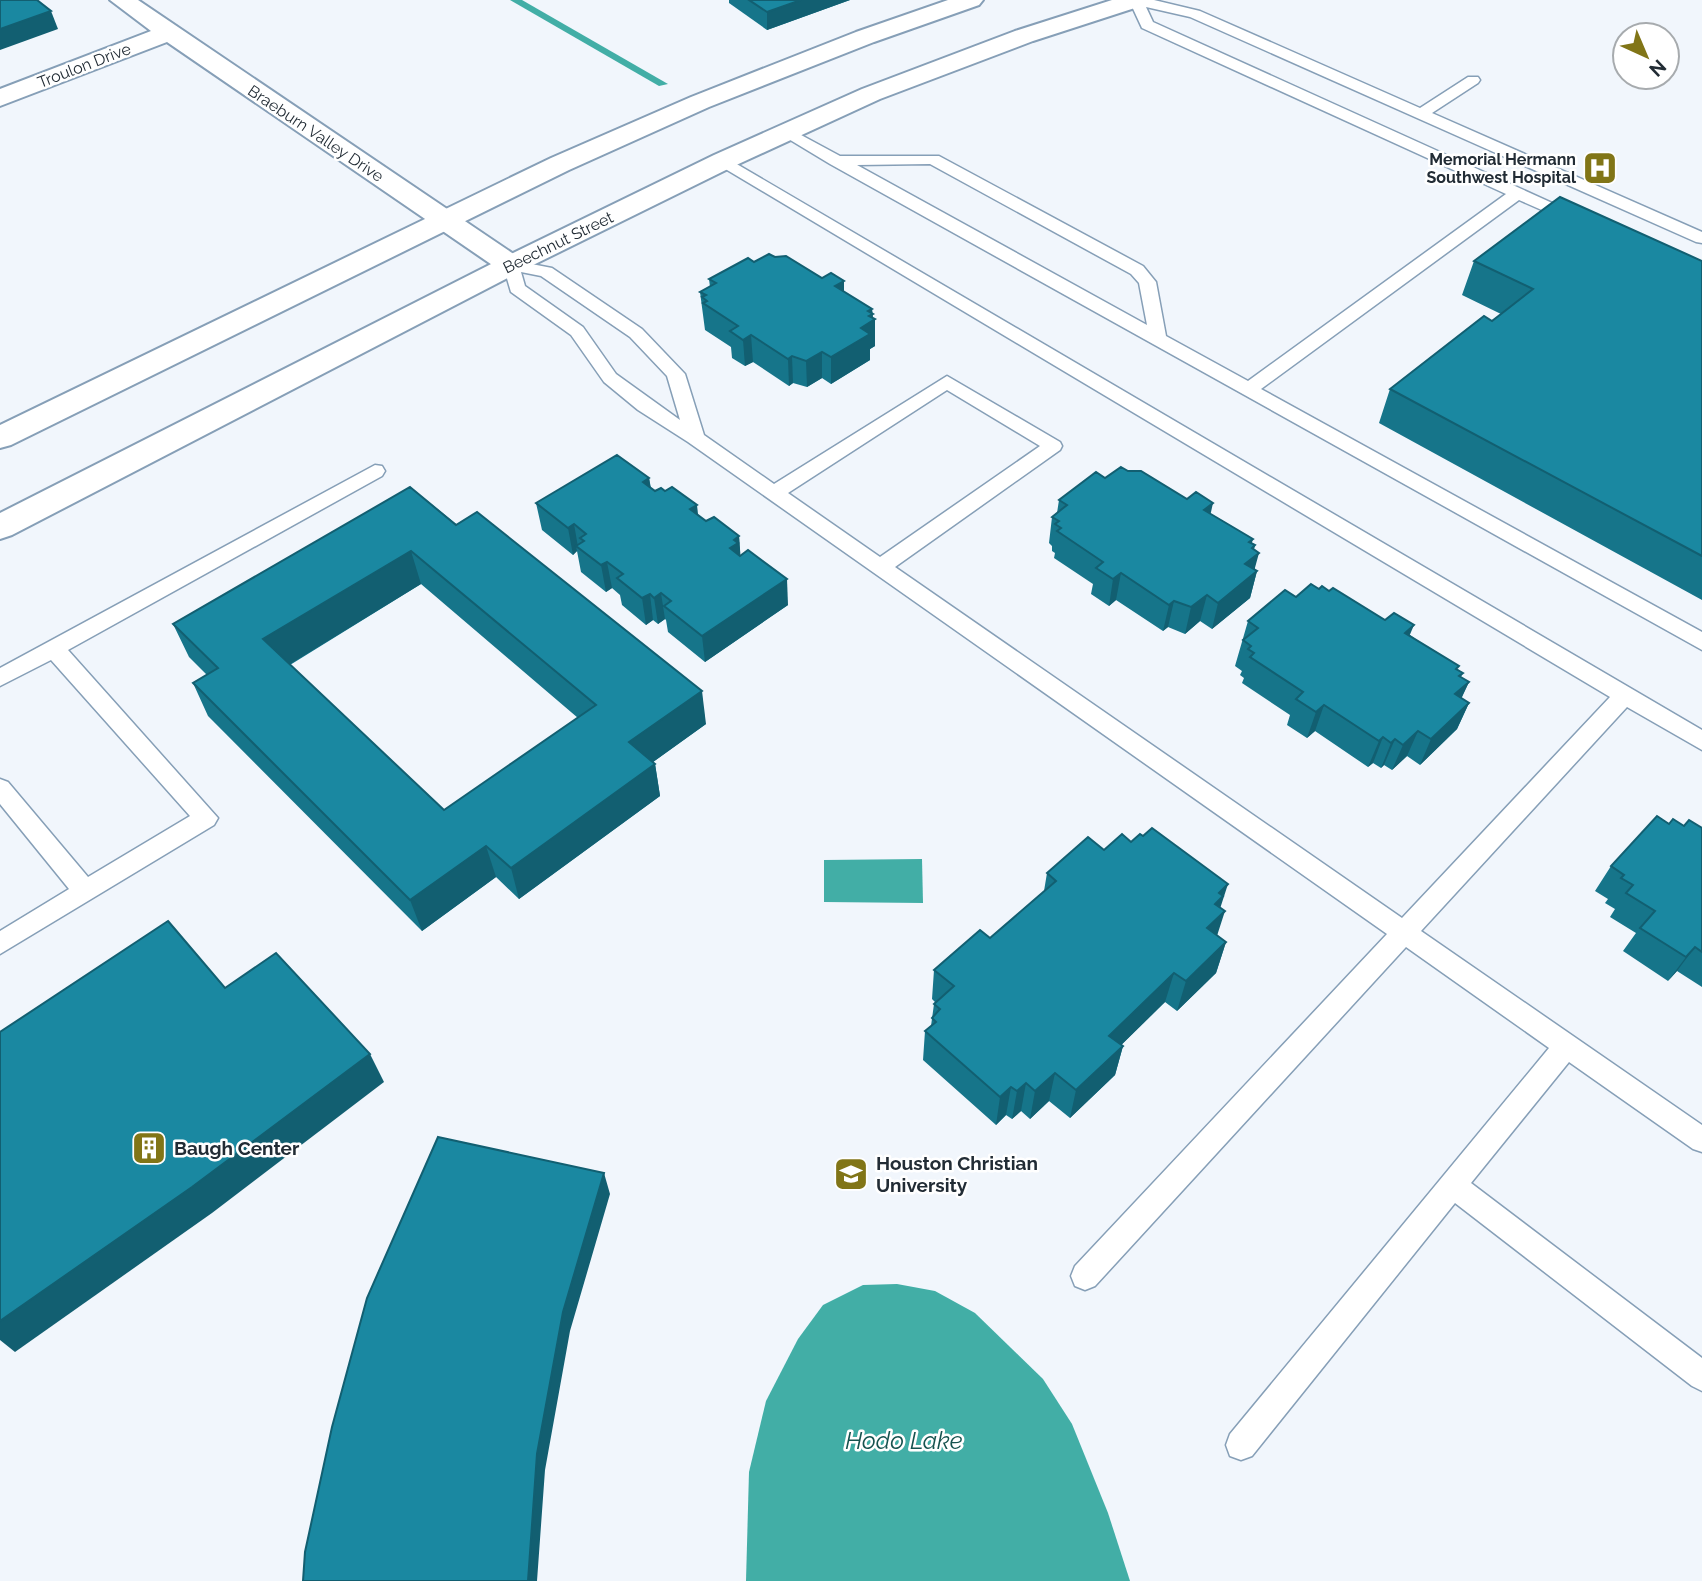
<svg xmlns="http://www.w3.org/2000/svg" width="1702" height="1581" font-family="Raleway,sans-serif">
<rect width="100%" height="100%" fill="#f1f6fc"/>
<!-- water -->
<g fill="#42aea6">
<polygon points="922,859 923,903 824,902 824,860"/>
<polygon points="897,1284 935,1291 975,1313 1043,1379 1072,1424 1108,1513 1130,1581 746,1581 749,1472 766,1401 798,1339 823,1305 863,1285"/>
</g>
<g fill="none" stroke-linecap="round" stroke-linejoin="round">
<!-- stream -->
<polygon fill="#42aea6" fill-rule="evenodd" points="510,0 522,0 668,84 659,86"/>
<!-- lane casing -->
<g stroke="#869fb7" stroke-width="3">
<g id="lane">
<path d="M 1129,0 L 1154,0 L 1200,11 L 1420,108 L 1468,77 L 1478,77 L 1480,80 L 1478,83 L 1432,113 L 1702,232 L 1702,243 L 1696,242 L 1190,17 L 1146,7 L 1153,22 L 1581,216 L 1583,219 L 1581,222 L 1569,222 L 1519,200 L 1261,389 L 1702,632 L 1702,650 L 830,164 L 777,132 L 780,129 L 790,129 L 840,156 L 939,156 L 1143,266 L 1156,282 L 1166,336 L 1248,381 L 1506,194 L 1142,28 ZM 930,164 L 1131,274 L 1139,283 L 1147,325 L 857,165 Z"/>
<path d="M 723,156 L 1702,730 L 1702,750 L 1627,707 L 1421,931 L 1702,1125 L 1702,1152 L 1693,1149 L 1569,1062 L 1471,1183 L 1702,1358 L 1702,1391 L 1692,1386 L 1455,1203 L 1252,1456 L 1241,1460 L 1230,1456 L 1226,1445 L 1230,1434 L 1549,1048 L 1406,947 L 1095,1286 L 1085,1290 L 1075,1286 L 1071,1276 L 1075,1266 L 1387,934 L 688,442 L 638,410 L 604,382 L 571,335 L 511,292 L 503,265 L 505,261 L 511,260 L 552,268 L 642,329 L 685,374 L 704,435 L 774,484 L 947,376 L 1060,442 L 1062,446 L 1060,450 L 895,567 L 1402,918 L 1610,697 L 717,164 L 715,161 ZM 521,272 L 541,276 L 630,337 L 667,376 L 680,420 L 616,374 L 583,327 L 525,286 ZM 947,390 L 1040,446 L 880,557 L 788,493 Z"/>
<polygon points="375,465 382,466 385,471 382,476 68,650 218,818 214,825 0,954 0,931 69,889 0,804 0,779 8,782 88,877 190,816 51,660 0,686 0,668"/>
</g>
</g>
<!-- street casing -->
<g stroke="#869fb7" stroke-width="4">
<polygon id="street" points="110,0 138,0 521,259 525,265 521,271 511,274 501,271 167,42 0,106 0,89 151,31"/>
</g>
<!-- secondary casing -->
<g stroke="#869fb7" stroke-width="4">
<g id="secondary">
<polygon points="948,0 983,0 979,5 874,42 709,107 569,170 11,445 0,448 0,425 551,158 691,97 856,32"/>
<polygon points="1112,0 1148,0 1144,5 1033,41 880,99 732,167 521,271 12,535 0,539 0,513 501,259 714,155 862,89 1015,31"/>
</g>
</g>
<!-- lane -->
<use href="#lane" fill="#fff" fill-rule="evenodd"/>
<!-- street -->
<use href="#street" fill="#fff" fill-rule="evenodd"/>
<!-- secondary -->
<use href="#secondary" fill="#fff" fill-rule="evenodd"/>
</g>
<!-- wall -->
<g fill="#16758a" fill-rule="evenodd">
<polygon points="729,0 850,0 767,30 729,3"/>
<polygon points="1474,261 1702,261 1702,600 1379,423 1390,389 1501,314 1462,295"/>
<polygon points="754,262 844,292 872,309 873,318 875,319 875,346 870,349 870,360 831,384 822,378 807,387 793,383 789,386 753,362 745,366 732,358 731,347 705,330 700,292 710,287 709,279"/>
<polygon points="1128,471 1211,514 1255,545 1254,549 1255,570 1257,571 1250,598 1212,629 1200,621 1185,634 1168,627 1163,631 1116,600 1109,606 1091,594 1093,584 1054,558 1055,553 1052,551 1052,546 1049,543 1052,517 1057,513 1059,500 1105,478"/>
<polygon points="649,478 651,488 698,515 706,521 739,536 740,555 788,605 705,662 668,632 666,620 665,619 658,624 653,620 646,625 622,605 620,595 612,588 606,592 581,572 577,551 573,555 542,530 536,503"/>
<path d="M 410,487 L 706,724 L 653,762 L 655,764 L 660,796 L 519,899 L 496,877 L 422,931 L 208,716 L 193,683 L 207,675 L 189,657 L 173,624 ZM 421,584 L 578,718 L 444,810 L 290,665 Z"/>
<polygon points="1319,589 1410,635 1463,673 1461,677 1469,682 1461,698 1469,703 1457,729 1420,765 1407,756 1392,770 1384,765 1381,768 1373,763 1368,767 1315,731 1307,738 1287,725 1290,715 1242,683 1244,678 1240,675 1242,671 1235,666 1248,621 1296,597"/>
<polygon points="1669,824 1702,828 1702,987 1677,971 1668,981 1623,951 1636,933 1610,917 1615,909 1605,903 1608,899 1595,891 1611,866"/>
<polygon points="1104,850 1221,908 1217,935 1226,942 1216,973 1177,1011 1165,1002 1121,1045 1123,1046 1115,1075 1070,1118 1049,1101 1030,1119 1021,1111 1012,1119 1006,1115 996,1125 923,1060 925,1031 931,1026 934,1004 935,1002 932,999 934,970 990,938 1044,891 1047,873"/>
</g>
<!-- shaded-wall -->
<g fill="#125f71">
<polygon points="801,0 850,0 767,30 767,12"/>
<polygon points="51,11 58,29 0,50 0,29"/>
<polygon points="844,281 844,308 835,286"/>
<polygon points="872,309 873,321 875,319 875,346 870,349 870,360 831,384 831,357 861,328 868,311"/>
<polygon points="751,335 753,362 745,366 743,340"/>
<polygon points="822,352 822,378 807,387 806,361"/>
<polygon points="792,356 793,383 789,386 788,359"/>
<polygon points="649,478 653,505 643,482"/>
<polygon points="1213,503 1207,530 1204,510"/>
<polygon points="697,505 700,532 690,509"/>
<polygon points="574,524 578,547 576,546 577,551 573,555 568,528"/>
<polygon points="739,536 741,562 730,548 734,540"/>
<polygon points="1253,539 1246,563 1252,548 1255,545 1251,559 1259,553 1253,575 1257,571 1250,598 1212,629 1218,603 1249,542"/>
<polygon points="411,551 421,584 277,672 263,639"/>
<polygon points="607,562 612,588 606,592 601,565"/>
<polygon points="1121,573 1116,600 1109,606 1113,579"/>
<polygon points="787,579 788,605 705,662 702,636"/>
<polygon points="661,593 665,619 658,624 654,598"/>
<polygon points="650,594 653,620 646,625 642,598"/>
<polygon points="1207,595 1200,621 1185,634 1191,607"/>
<polygon points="1174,601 1168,627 1163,631 1169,605"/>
<polygon points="1414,625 1403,651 1405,633"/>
<polygon points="1469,682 1457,708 1455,694"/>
<polygon points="702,691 706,724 635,775 629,742"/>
<polygon points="1469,703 1457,729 1420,765 1431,739"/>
<polygon points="1324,705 1315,731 1307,738 1316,712"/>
<polygon points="1418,731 1407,756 1392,770 1403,745"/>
<polygon points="1383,737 1373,763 1368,767 1379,741"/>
<polygon points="1395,739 1384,765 1381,768 1391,743"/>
<polygon points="655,764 660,796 519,899 511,868"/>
<polygon points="486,846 496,877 422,931 410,900"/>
<polygon points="1228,884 1218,915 1225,911 1215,942 1197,958 1219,893"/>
<polygon points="1226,942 1216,973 1177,1011 1186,981"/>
<polygon points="1695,947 1677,971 1668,981 1686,957"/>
<polygon points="1174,973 1165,1002 1102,1064 1109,1036"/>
<polygon points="1123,1046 1115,1075 1070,1118 1076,1090"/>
<polygon points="370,1054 384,1082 212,1213 15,1352 0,1340 0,1321"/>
<polygon points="1055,1073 1049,1101 1030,1119 1035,1091"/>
<polygon points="1026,1083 1021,1111 1012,1119 1017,1091"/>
<polygon points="1011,1087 1006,1115 996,1125 1000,1097"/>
<polygon points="604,1173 610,1194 570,1331 545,1470 537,1581 528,1581 537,1454 563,1312"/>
</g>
<!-- building -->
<g fill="#1a88a1" stroke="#125f71" stroke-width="2" fill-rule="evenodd">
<polygon points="0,0 37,0 51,11 0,29"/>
<polygon points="749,0 801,0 767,12"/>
<polygon points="1560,197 1702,261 1702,556 1390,389 1484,316 1492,321 1533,289 1474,261"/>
<polygon points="769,254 775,257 786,256 822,278 831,273 844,281 835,286 872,309 868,311 873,314 869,316 875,319 861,328 870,334 831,357 822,352 806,361 792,356 788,359 751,335 743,340 730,331 738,326 703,303 707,301 702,297 706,295 700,292 716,283 709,279 748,258 754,262"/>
<polygon points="617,455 649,478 643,482 655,491 661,488 665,491 672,487 697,505 690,509 706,521 714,517 739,536 734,540 738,543 730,548 740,556 748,550 787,579 702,636 664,606 671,601 661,593 654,598 650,594 642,598 617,578 623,574 607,562 601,565 576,546 584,541 580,538 586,534 574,524 568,528 536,503"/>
<polygon points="1121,467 1128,471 1141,471 1187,499 1196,492 1213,503 1204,510 1253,539 1249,542 1255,545 1252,548 1259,553 1245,564 1257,571 1218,603 1207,595 1191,607 1174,601 1169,605 1121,573 1113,579 1096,568 1103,562 1057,531 1061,528 1055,524 1059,521 1052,517 1067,505 1059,500 1096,472 1105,478"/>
<path d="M 410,487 L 456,525 L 477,512 L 702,691 L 629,742 L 655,764 L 511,868 L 486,846 L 410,900 L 193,683 L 218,668 L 173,624 ZM 411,551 L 596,705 L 444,810 L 263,639 Z"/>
<polygon points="1311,584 1319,589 1322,586 1329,591 1333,588 1385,620 1394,613 1414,625 1405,633 1459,666 1456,669 1463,673 1459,676 1469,682 1455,694 1469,703 1431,739 1418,731 1403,745 1395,739 1391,743 1383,737 1379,741 1324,705 1316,712 1296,699 1303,692 1250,657 1254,653 1248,649 1251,646 1243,640 1258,628 1248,621 1285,590 1296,597"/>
<polygon points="1657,816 1669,824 1673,819 1684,826 1689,820 1702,828 1702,952 1695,947 1686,957 1640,928 1655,911 1626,893 1633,885 1621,878 1624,875 1611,866"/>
<polygon points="1152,828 1228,884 1219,893 1223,896 1215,904 1225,911 1207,928 1226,942 1186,981 1174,973 1109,1036 1123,1046 1076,1090 1055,1073 1035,1091 1026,1083 1017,1091 1011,1087 1000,1097 925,1031 936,1022 932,1018 940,1009 934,1004 954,986 934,970 980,930 990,938 1056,881 1047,873 1088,837 1104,850 1122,834 1131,842 1140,834 1143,836"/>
<polygon points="168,921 225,988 276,953 370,1054 192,1187 0,1321 0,1032"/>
<polygon points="438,1137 604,1173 563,1312 537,1454 528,1581 303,1581 305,1552 332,1427 367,1298"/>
</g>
<!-- icons -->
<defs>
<g id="hospital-square" transform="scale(1.75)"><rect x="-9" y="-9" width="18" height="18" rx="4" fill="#817517" stroke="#fff"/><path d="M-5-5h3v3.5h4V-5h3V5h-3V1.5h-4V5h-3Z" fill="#fff"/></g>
<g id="building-square" transform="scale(1.75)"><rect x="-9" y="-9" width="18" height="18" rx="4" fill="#817517" stroke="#fff"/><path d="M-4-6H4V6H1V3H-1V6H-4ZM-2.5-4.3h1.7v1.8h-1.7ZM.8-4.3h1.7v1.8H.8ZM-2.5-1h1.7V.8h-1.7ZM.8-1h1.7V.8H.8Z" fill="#fff"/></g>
<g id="university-square" transform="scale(1.75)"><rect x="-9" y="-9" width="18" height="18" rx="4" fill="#817517" stroke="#fff"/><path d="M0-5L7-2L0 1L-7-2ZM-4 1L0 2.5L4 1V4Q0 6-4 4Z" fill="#fff"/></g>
</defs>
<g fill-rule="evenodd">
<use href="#hospital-square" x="1600" y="168"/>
<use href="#building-square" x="149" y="1148"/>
<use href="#university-square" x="851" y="1174"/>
</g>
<g text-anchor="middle" stroke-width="5" stroke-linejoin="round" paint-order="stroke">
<!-- far-street labels -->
<g font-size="16" fill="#222c35" stroke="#fff">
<text transform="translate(84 65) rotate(-21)" y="6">Troulon Drive</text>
<text transform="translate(316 133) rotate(34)" y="6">Braeburn Valley Drive</text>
<text transform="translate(558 242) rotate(-26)" y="6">Beechnut Street</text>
</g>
<!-- far-poi labels -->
<g font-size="16" font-weight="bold" fill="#222c35" stroke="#fff" text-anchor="end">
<text x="1576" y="165">Memorial Hermann<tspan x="1576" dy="18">Southwest Hospital</tspan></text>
</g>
<!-- poi labels -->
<g font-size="19" font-weight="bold" fill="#222c35" stroke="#fff" text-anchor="start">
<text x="174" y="1155">Baugh Center</text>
<text x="876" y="1170">Houston Christian<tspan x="876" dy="22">University</tspan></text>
</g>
<!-- near-water labels -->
<g font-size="24" font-style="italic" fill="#16534f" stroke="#fff">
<text x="904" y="1449">Hodo Lake</text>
</g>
</g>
<!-- north arrow -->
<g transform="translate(1646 56) rotate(136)"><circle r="33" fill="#ffffff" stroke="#a7abae" stroke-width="2"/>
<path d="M0-5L12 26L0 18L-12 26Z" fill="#817517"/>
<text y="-10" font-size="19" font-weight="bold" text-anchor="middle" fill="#222c35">N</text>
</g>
</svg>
